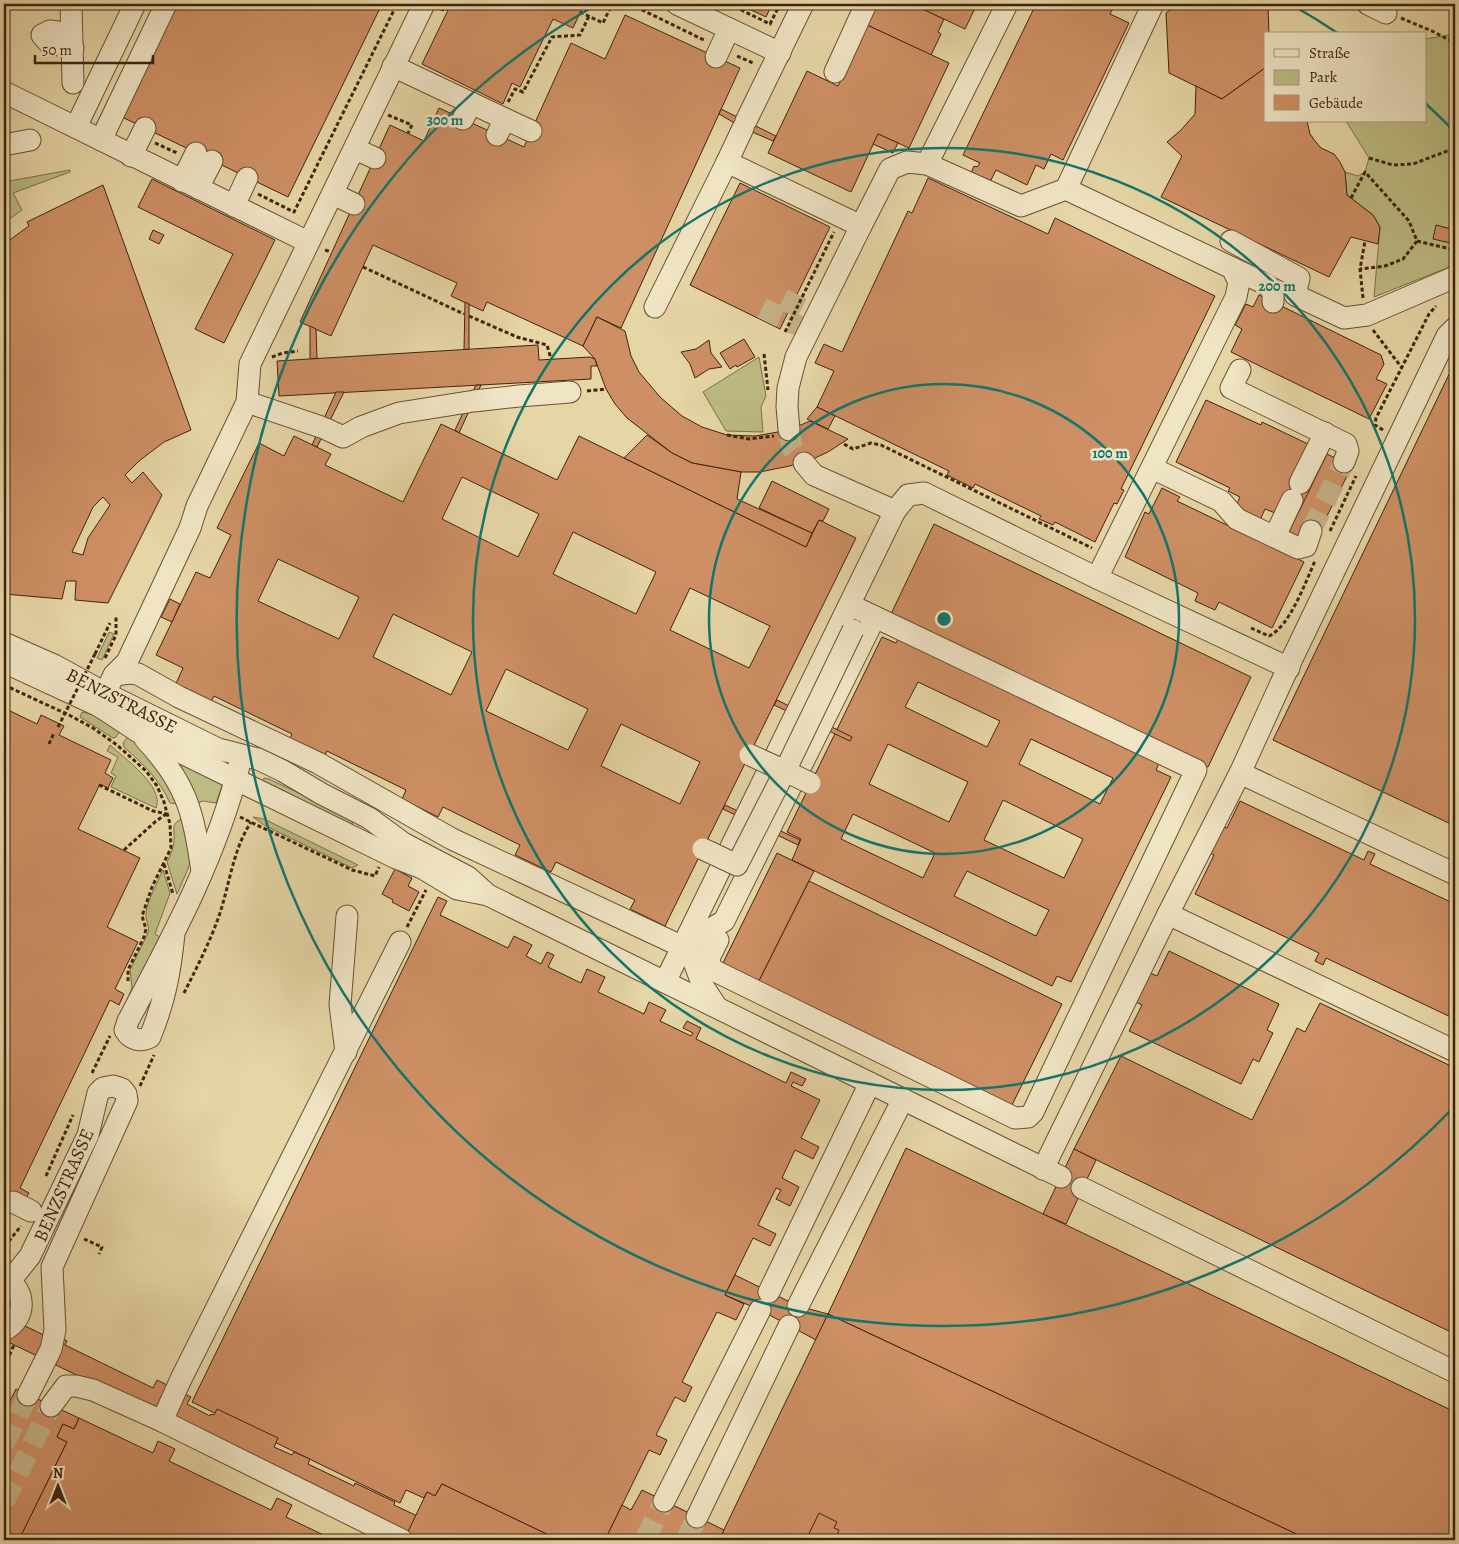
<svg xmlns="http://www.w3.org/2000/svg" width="1459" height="1544" font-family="Alegreya,serif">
<rect width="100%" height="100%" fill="#e6d5a5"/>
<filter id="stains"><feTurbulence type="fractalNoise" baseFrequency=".004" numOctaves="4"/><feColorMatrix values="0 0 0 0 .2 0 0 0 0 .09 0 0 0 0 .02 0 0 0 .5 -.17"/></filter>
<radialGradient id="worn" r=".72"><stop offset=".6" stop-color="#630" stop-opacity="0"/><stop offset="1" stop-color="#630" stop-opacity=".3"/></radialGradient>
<!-- green -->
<g fill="#bcbb82" stroke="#7e7048">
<polygon points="1455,34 1455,261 1447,268 1374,297 1380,227 1373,215 1347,195 1345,172 1358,176 1365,172 1369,158 1346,121 1425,121 1425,39"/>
<polygon points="70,170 70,172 13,193 22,210 4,223 4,182"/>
<polygon points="759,357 766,396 761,407 763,432 726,431 703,392"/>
<polygon points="109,632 114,634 102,660 97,658"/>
<polygon points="82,712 105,717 122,728 116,737 113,738 80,717"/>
<path d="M 130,734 L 184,805 L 170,803 C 159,779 143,764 124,747 L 123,743 Z"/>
<path d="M 110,745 C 124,758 165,787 156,808 L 111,787 L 116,776 L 111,773 L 118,757 L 107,751 Z"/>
<polygon points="182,765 223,783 216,803 203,801 195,804 179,767"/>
<polygon points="264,778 269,779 345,815 353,821 353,823 350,824 263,782"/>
<path d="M 188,816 L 191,856 L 188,869 L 177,894 L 167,862 C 170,856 173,849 174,842 C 175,825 169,824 188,816 Z"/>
<polygon points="253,817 264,819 358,865 352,868 264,825"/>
<path d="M 163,870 L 170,893 L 155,934 L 160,937 L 122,1026 L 117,1023 L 132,988 L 130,970 L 148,933 C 150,926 145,920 146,913 C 148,898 157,884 163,870 Z"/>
</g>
<!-- building -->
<g fill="#ce8f64" stroke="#3f240f" fill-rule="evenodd">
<polygon points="177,4 382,4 288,197 122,117"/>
<polygon points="451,4 584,4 573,28 553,19 520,87 512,83 503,104 422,64"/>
<polygon points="738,4 772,4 766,17"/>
<polygon points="877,4 912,4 944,19 938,32 941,34 931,55 867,25"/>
<polygon points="912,4 977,4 965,29"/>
<polygon points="1036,4 1115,4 1110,14 1129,23 1063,160 1051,154 1044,169 1036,165 1027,185 996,170 990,182 971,173 974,166 977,167 980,163 963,155"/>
<polygon points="1178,4 1264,4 1268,6 1269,34 1265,34 1265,68 1222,99 1169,73 1166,13"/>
<polygon points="625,15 740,68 621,328 597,317 583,346 487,302 483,311 451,296 457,283 373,245 331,336 300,322 390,125 424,141 439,108 524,147 571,43 605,59"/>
<polygon points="867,25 949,63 909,148 878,134 851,192 768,153 807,71 838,86"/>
<polygon points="1265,68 1265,121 1307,121 1310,134 1315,141 1321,148 1334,154 1340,162 1345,172 1347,195 1373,215 1380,227 1378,244 1351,237 1329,277 1161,197 1182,156 1167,142 1181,130 1195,114 1196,86 1222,99"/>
<polygon points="721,109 776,136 773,141 743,128 719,114"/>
<polygon points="878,134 898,143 893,153 873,144"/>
<polygon points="928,178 1048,234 1055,218 1215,296 1121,489 1124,490 1117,504 1114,503 1095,542 1055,522 1053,525 1039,519 1041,516 975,484 973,488 947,475 949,471 817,407 834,371 815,363 824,344 842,352 908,211 912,213"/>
<polygon points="152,179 275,240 224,343 195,329 233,254 138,207"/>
<polygon points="740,183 830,227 780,329 690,285"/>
<path d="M 103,185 L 191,430 L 164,442 L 139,461 L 125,475 L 132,483 L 143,472 L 162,495 L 108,603 L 75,600 L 76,581 L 66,581 L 62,599 L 4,594 L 4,244 L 29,226 L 27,222 ZM 103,497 L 110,505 L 88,538 L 83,555 L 72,552 L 93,507 Z"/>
<polygon points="1436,225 1455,230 1455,244 1433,239"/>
<polygon points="153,230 164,235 159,244 149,239"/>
<polygon points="1259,295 1381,355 1384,364 1376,379 1387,384 1369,419 1231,352 1242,329 1235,325 1246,304 1253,307"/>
<polygon points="465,302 469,304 469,349 464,350"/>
<polygon points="597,317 625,331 631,356 639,372 660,397 682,416 702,427 727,435 755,436 789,430 810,421 848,439 828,452 804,463 760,472 741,472 692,463 672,453 627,418 615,404 606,389 595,359 583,346"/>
<polygon points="310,326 316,329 317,358 310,359"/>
<polygon points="744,339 755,357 737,367 736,365 730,369 720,353"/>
<polygon points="709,340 711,353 722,367 709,369 695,378 690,364 681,352 696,349"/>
<polygon points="538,345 539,360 590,357 595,359 597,366 591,366 591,379 279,396 277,361"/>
<polygon points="1455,362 1455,826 1273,740"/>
<polygon points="476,385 481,385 459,433 455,430"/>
<polygon points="336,392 344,392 317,447 312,445"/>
<polygon points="1206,400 1261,425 1262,422 1308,444 1291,479 1311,488 1303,505 1283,496 1275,513 1265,509 1260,520 1235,508 1240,497 1228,491 1230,488 1176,462"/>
<polygon points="817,407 835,416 828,429 807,419"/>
<path d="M 441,424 L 557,480 L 579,436 L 806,547 L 819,520 L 856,538 L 665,926 L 630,909 L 635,900 L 556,862 L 551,872 L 515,855 L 520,845 L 443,807 L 438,817 L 402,799 L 406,790 L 327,751 L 322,761 L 287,744 L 292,734 L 214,696 L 209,705 L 174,688 L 183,668 L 156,655 L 196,572 L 210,578 L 231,535 L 217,528 L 259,443 L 284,456 L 294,436 L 331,454 L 325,465 L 403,502 ZM 462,477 L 539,514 L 518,557 L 442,519 ZM 573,532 L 656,572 L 636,614 L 553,574 ZM 278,559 L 359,597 L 339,639 L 258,601 ZM 690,588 L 770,626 L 749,668 L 670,630 ZM 393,614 L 472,652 L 451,695 L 373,657 ZM 506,669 L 588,709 L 568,750 L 486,711 ZM 621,724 L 700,762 L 680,804 L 601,766 Z"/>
<polygon points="647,435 672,453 692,463 741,472 737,499 812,533 806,547 624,458"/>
<polygon points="1327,454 1352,466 1318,534 1299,539 1288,534"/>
<polygon points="772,481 829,509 823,521 819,520 812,533 759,508"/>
<polygon points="1162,488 1180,497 1177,501 1304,562 1272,628 1219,602 1215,610 1195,601 1198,593 1125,557 1145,512 1149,514"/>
<polygon points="934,524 1251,677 1208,767 891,614"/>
<polygon points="170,599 180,604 172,622 161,617"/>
<path d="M 901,633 L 1161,759 L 1156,770 L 1171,777 L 1071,982 L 1057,976 L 1052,986 L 792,860 L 801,839 L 787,832 L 882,637 L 896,643 ZM 918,682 L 1000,721 L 987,747 L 905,707 ZM 1031,739 L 1113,778 L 1100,804 L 1019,764 ZM 888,744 L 968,782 L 949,822 L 869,784 ZM 1003,800 L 1083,839 L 1064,878 L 984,840 ZM 853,814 L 935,853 L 923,878 L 841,839 ZM 967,871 L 1049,910 L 1036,936 L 954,896 Z"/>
<polygon points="777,700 852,737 850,741 774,705"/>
<polygon points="4,708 37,724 41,715 64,726 59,735 111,760 105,773 113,778 108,788 100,784 78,829 140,858 107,927 138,942 115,989 124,994 119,1005 110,1000 20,1188 29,1193 23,1203 14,1199 4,1220"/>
<polygon points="1240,801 1364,860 1368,851 1375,854 1370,864 1455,904 1455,1019 1326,958 1323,965 1315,961 1319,953 1195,894 1214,855 1208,852 1221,825 1227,828"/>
<polygon points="725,805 800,840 798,845 723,809"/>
<polygon points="777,853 814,871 757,985 721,967"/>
<polygon points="395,869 412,878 408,886 419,892 409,911 392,902 393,900 382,894"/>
<polygon points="809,881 1062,1004 1010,1109 757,985"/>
<polygon points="438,897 447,901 440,915 508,948 514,936 532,945 526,956 541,964 547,952 554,955 548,967 581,983 587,969 605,977 598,992 644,1014 649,1002 666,1010 660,1021 691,1036 693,1033 683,1028 687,1021 701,1028 696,1039 786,1083 791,1072 806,1079 802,1086 793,1082 791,1086 820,1100 801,1138 819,1147 813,1159 795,1150 782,1178 799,1187 790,1206 776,1199 781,1190 776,1188 758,1225 776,1234 770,1246 753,1238 725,1295 744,1304 736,1320 717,1312 682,1382 692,1387 685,1402 675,1397 656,1435 667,1440 660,1455 649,1450 605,1540 559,1540 442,1484 435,1496 427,1492 424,1498 406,1490 400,1503 192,1402"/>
<polygon points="1169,951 1279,1004 1267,1030 1273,1033 1259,1062 1253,1059 1241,1084 1129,1031 1142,1005 1136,1002 1150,973 1157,976"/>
<polygon points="1320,1003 1455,1068 1455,1334 1074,1149 1121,1056 1252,1120 1297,1028 1305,1032"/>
<polygon points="906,1148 1455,1412 1455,1540 1309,1540 828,1314"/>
<polygon points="1074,1149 1096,1160 1066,1224 1043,1214"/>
<polygon points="735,1275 798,1306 828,1314 816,1340 760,1310 725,1295"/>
<polygon points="828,1314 1309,1540 719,1540"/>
<polygon points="4,1316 48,1337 50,1332 67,1341 65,1345 153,1388 157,1380 191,1397 187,1404 210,1416 211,1414 214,1415 217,1409 278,1438 274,1447 292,1455 294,1452 310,1459 308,1464 354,1486 355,1483 395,1502 394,1505 430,1522 431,1518 448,1526 446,1531 466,1540 413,1540 404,1536 329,1497 4,1340"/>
<polygon points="16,1389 79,1418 74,1429 63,1424 57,1437 67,1442 19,1540 4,1540 4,1413"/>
<polygon points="79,1418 153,1453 158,1441 175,1449 169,1461 271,1510 277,1498 292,1505 286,1517 334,1540 19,1540 67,1442 57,1437 63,1424 74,1429"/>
<polygon points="442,1484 559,1540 404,1540 427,1492 435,1496"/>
<polygon points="642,1490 724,1530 719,1540 605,1540 622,1505 631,1510"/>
<polygon points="819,1513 837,1522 834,1528 839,1530 835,1540 806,1540"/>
<polygon points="790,1534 803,1540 787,1540"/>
</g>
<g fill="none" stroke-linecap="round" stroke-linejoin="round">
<!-- minor-tunnel -->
<g stroke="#c5b287" stroke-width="21" stroke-dasharray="21 11" stroke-linecap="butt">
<polyline points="783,299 805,310 797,325"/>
<polyline points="762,308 801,327"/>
<polyline points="789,430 792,448 804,463"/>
<polyline points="1311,531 1344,462"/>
<polyline points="4,1444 28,1395"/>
<polyline points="4,1502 51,1406"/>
<polyline points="645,1540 664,1501"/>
<polyline points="686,1540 697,1517"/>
</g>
<!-- minor casing -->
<g stroke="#695034" stroke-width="23">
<g id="minor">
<polyline points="71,4 73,83"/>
<polyline points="677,4 780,53"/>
<polyline points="1368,4 1386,13"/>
<polyline points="71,34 50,31 42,35 49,43 73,48"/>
<polyline points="716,57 729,29"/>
<polyline points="393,66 505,119"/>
<polyline points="835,72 866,4"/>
<polyline points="4,92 308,242"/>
<polyline points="463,119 471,103"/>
<polyline points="746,121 803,4"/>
<polyline points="76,127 135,4"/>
<polyline points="743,128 727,162 861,226 890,169 907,162 927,164 1021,206 1066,189 1232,268 1239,282 1236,297 1097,578"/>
<polyline points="497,135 505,119 531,131"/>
<polyline points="101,140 166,4"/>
<polyline points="4,145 30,140"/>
<polyline points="355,149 375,158"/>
<polyline points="131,156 145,128"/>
<polyline points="927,164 1007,4"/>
<polyline points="182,181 196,153"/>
<polyline points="198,188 212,161"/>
<polyline points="1066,189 1153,4"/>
<polyline points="333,194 354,204"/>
<polyline points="234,206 247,178"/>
<polyline points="1231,241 1299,278 1295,295 1344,318 1367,315 1455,277"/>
<polyline points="1232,268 1268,285 1273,293 1273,302"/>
<polyline points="655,307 727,162"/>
<polyline points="1240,370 1231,388 1346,444 1348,451 1344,462"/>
<polyline points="474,401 519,396 570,392"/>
<polyline points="247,402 321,427"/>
<polyline points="326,429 343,437 361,427 399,413 468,402"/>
<polyline points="789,430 787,406 788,388 796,357 861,226"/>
<polyline points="804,463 814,475 895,511"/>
<polyline points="1152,468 1221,501 1237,519 1298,548 1306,546 1311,531"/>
<polyline points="1300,483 1325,433"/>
<polyline points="1275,536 1292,500"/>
<polyline points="4,643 54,665 105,693 218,749 258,759 283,771 322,794 369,818 403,843 468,877 488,895 1061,1177"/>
<polyline points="4,662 99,706 137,731 396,858 422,868 457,889 488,895"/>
<polyline points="114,675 130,673 138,674 179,697 318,763 452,839 683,947 691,954 703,986 716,1006"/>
<polyline points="99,706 114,675 127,662 190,528 197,506 247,402 250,364 424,4"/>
<path d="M 145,739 C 187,784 193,811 202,871"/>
<polyline points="1240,773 1455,874"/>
<polyline points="1168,914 1455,1051"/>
<polyline points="705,932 718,940 709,958 711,969 1015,1118 1028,1117 1033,1112 1196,770 850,605"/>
<path d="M 174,934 C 170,973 165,1000 150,1037 C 140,1042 131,1040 125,1030 L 128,1021 C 171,940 217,855 239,766"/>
<polyline points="699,942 705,932 724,921 875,617"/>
<polyline points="665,982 895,511 908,495 924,493 1097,578 1289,668"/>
<polyline points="346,1052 340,1005 347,916"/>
<polyline points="1043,1169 1168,914 1240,773 1292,659 1447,336 1455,328"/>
<polyline points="1082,1188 1455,1372"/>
<polyline points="13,1202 31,1211"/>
<path d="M 4,1278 C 27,1289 27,1319 4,1330"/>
<polyline points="10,1281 30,1256 88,1135 98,1093 103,1088 113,1086 122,1089 126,1094 127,1101 52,1267 55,1330 51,1349 28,1395"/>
<polyline points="769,1292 870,1083"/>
<polyline points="798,1306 903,1099"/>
<polyline points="51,1406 66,1386 76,1386 93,1390 162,1421 402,1540"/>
<polyline points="162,1421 181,1379 400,942"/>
<polyline points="664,1501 760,1310"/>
<polyline points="697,1517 789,1326"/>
</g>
</g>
<!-- path -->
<g stroke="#3f240f" stroke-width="3" stroke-dasharray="4 2.5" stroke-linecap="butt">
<polyline points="630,4 706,41"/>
<polyline points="729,4 770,24 780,4"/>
<polyline points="1443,4 1455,10"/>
<polyline points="442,11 445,4"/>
<polyline points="580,12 603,23 612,4"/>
<polyline points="1401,18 1432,31 1455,43"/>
<polyline points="737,56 753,63"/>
<polyline points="508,102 515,89 523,92 552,37 580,35 589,16"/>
<polyline points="388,115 412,125 408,133"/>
<polyline points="155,143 177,153"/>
<polyline points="1369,158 1393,165 1413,164 1455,148"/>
<polyline points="258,194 294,212 397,4"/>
<polyline points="1351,198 1365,172 1409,221 1417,241 1403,259 1385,266 1360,269"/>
<polyline points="1417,241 1455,250"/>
<polyline points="325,250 331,252"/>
<polyline points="363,267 464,314"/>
<polyline points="1363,298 1360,269 1365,241"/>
<polyline points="469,316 517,337 547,345 551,359"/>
<polyline points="1373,330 1402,368"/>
<polyline points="785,332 834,232"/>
<polyline points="764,354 768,390"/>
<polyline points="272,357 283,353 298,351"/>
<polyline points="587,391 606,389"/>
<polyline points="1383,430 1375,425 1376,418 1429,314 1436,306"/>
<polyline points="727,435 749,439 774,436"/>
<polyline points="844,444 853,449 871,443 881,445 1092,548"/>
<polyline points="1330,531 1356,476"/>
<path d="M 1251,628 L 1269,636 C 1290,626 1305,583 1315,561"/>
<polyline points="95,654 110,623"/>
<polyline points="105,658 116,635 116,617"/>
<polyline points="4,685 69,715 93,728 117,745 146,771 157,786 164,802 170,824 171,848 152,887 142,916 146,929 144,937 128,970 128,981"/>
<polyline points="49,744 54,733"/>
<polyline points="99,785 153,811 167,814"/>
<polyline points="240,817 352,870 375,876 379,867"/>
<polyline points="124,850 155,822 166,814"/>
<polyline points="164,864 173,894"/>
<polyline points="407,927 426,890"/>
<path d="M 184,993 C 197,967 211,940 220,913 C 230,882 233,850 251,822"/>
<polyline points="92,1073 110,1036"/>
<polyline points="140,1086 154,1055"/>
<polyline points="46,1176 73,1115"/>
<polyline points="84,1239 102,1247 99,1254"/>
<polyline points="4,1246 9,1241 21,1226"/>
<polyline points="4,1367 14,1345"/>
</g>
<!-- minor -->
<use href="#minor" stroke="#efe4c4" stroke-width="21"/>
<!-- minor-bridge casing -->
<g stroke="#695034" stroke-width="23" stroke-linecap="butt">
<g id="minor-bridge">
<polyline points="750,755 785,771 853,630"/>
<polyline points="703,849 737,865 785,771 810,783"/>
</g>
</g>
<!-- path-bridge -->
<polyline stroke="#3f240f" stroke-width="3" stroke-dasharray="4 2.5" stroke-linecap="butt" points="58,727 95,654"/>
<!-- minor-bridge -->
<use href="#minor-bridge" stroke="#efe4c4" stroke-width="21"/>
</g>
<!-- distance rings -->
<g fill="none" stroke="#0f766e" stroke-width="2.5">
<circle cx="944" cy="619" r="235"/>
<circle cx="944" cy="619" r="471"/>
<path d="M1452 1109A706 706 0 1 1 596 5M1292 5A706 706 0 0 1 1339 34M1425 103A706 706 0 0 1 1452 129"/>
</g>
<g text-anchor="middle" stroke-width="5" stroke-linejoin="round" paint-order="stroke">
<!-- street labels -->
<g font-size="19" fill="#3f240f" stroke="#efe4c4">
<text transform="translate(122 700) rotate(27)" y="7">BENZSTRASSE</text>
<text transform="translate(63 1185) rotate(-66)" y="7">BENZSTRASSE</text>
</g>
</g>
<circle cx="944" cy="619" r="8" fill="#0f766e" stroke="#efe4c4" stroke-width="2.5"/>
<g font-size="15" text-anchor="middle" font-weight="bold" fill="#0f766e" stroke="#efe4c4" stroke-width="5" stroke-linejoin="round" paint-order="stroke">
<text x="445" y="125">300 m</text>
<text x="1277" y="291">200 m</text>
<text x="1110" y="458">100 m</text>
</g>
<!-- margin -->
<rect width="1459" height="1544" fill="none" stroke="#e6d5a5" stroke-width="20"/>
<rect x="5" y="5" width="1449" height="1534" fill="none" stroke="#3f240f" stroke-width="2.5"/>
<rect x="10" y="10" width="1439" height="1524" fill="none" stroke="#3f240f"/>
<!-- legend -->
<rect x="1264" y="32" width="162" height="90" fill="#efe4c4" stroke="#a9977c"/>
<rect x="1274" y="49" width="25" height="8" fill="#efe4c4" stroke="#a9977c"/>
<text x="1309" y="58" font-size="15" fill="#3f240f">Straße</text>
<rect x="1274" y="70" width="25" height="15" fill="#bcbb82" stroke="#a9977c"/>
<text x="1309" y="82" font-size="15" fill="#3f240f">Park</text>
<rect x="1274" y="95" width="25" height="15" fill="#ce8f64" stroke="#a9977c"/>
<text x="1309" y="108" font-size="15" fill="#3f240f">Gebäude</text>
<!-- north arrow -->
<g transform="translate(58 1486)" stroke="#efe4c4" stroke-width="4" paint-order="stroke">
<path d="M0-4L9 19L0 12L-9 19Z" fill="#3f240f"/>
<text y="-8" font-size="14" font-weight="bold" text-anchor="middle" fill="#3f240f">N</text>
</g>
<!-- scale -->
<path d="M35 55v8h118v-8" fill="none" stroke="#3f240f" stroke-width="2.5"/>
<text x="42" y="55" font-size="15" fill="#3f240f" stroke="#efe4c4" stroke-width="4" paint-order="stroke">50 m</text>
<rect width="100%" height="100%" filter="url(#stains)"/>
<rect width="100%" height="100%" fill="url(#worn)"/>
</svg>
